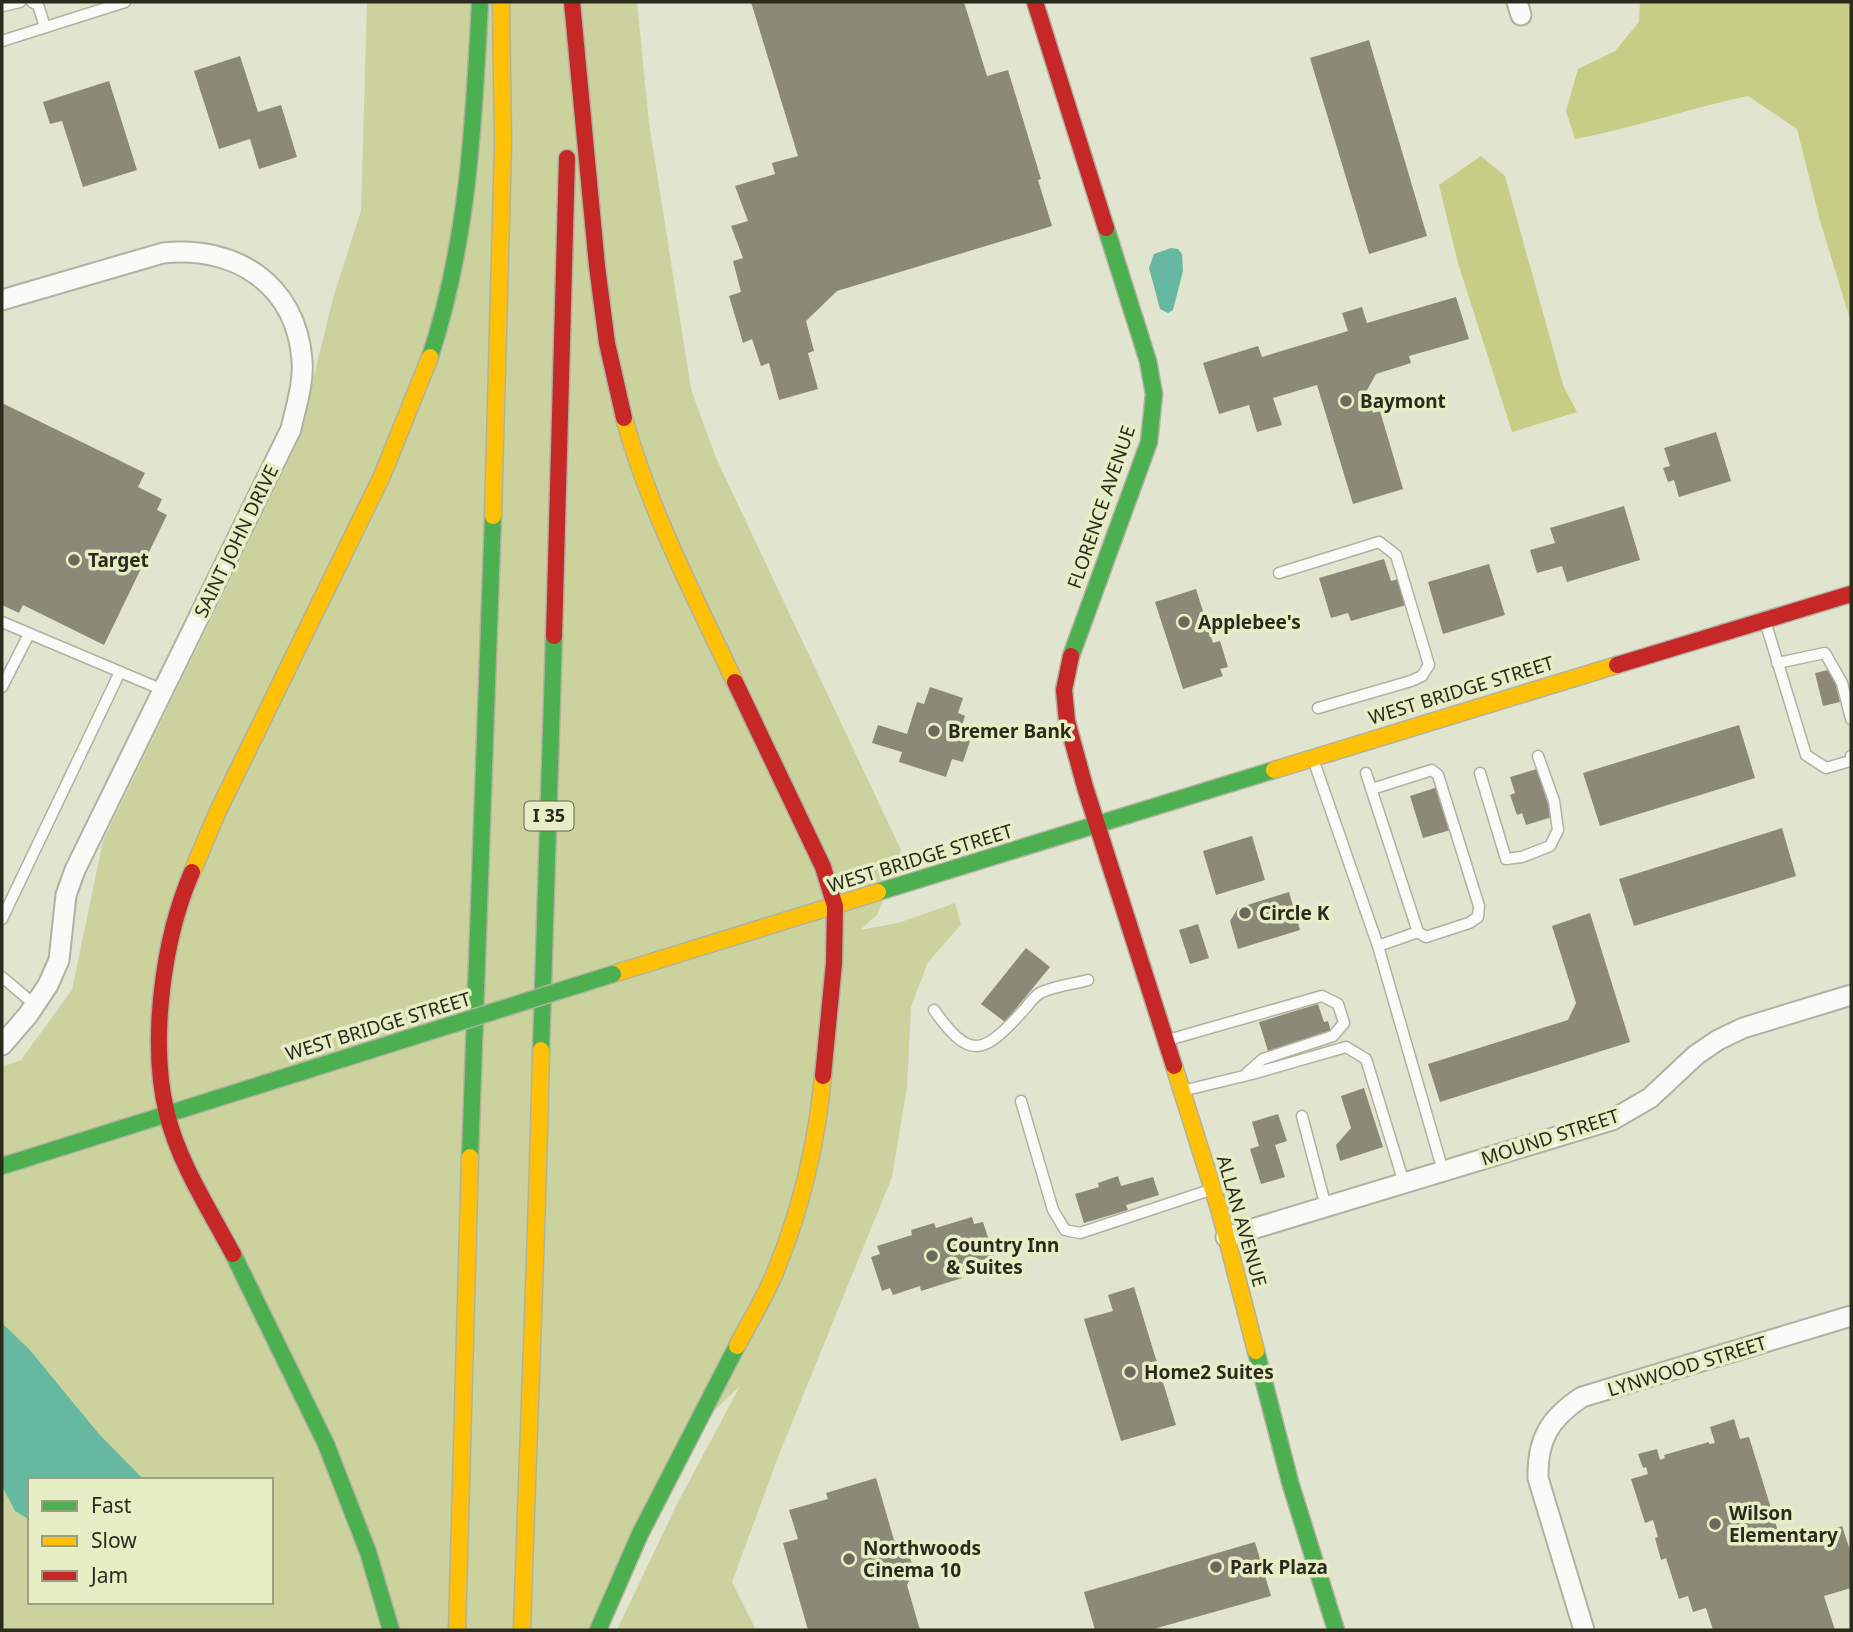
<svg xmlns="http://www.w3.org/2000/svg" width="1853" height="1632" font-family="'Noto Sans',sans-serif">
<rect width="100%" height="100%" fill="#e1e4ce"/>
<!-- green -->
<path fill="#cbd29e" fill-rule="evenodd" d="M 367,2 L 637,2 L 649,123 L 691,389 L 716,458 L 901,850 L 877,915 L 860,930 L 898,923 L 955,903 L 961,925 L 928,962 L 911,1007 L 907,1087 L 892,1177 L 780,1452 L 732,1582 L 756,1630 L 617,1630 L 677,1504 L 740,1386 L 694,1430 L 598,1630 L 2,1630 L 2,1067 L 21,1060 L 72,990 L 103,841 L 298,441 L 333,298 L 361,211 ZM 30,1480 L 271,1480 L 271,1602 L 30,1602 Z"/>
<!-- forest -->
<g fill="#c6cd85">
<path d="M 1640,2 L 1851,2 L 1851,323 L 1819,217 L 1797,129 L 1748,96 C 1690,108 1634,128 1575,139 L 1566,111 L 1578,69 L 1615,51 L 1639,22 Z"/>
<polygon points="1481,156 1505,176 1563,385 1577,412 1512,432 1458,263 1439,185"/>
</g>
<!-- water -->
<g fill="#66b9a0">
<polygon points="1171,248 1178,249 1182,254 1183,271 1173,310 1168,313 1160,309 1149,268 1154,254"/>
<polygon points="2,1323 29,1349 99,1434 144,1480 30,1480 30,1520 15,1511 2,1486"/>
</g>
<!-- building -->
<g fill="#8b8a79">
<polygon points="751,2 964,2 987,76 1008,70 1041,179 1038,180 1052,226 837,291 806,321 814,351 808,353 818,389 779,400 769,363 761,366 752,339 743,343 729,296 741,292 733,261 743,258 731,226 748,221 735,186 775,174 772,163 798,156"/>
<polygon points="1369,40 1427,236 1369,254 1310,58"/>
<polygon points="240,56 258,112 281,105 297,157 259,169 250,139 219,149 194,71"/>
<polygon points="109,81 137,170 83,187 62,121 50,124 43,102"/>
<polygon points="1456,297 1469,339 1409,356 1411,363 1376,374 1366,392 1373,413 1380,411 1403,489 1353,504 1317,385 1273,398 1282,425 1257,432 1249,405 1219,414 1203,363 1258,346 1262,357 1348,331 1342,313 1362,307 1367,323"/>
<polygon points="2,403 145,473 138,487 162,499 157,510 167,515 104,645 23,605 19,613 2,605"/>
<polygon points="1716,432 1731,481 1679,497 1674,480 1668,482 1663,468 1670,466 1664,448"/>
<polygon points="1624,506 1640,560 1567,582 1562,566 1537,573 1530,550 1555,543 1550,528"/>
<polygon points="1384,559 1391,581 1398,579 1406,605 1351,621 1348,613 1331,618 1319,578"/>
<polygon points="1489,564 1505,615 1443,634 1428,582"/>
<polygon points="1196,589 1213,643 1220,641 1228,667 1220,669 1223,676 1183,689 1155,602"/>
<polygon points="1832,669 1840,702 1823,706 1815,673"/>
<polygon points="930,687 963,698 958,713 965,716 958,738 970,741 963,762 952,759 946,777 899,762 902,752 872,743 878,725 907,734 917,702 924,704"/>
<polygon points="1739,725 1755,778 1600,826 1583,773"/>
<polygon points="1537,769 1552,817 1526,825 1522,813 1517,815 1510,795 1515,793 1510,777"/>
<polygon points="1441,786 1454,829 1423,838 1410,796"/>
<polygon points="1782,828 1796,876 1634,926 1619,879"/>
<polygon points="1252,836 1265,880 1216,895 1203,851"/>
<polygon points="1289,892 1300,930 1238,949 1230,921 1238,908"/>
<polygon points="1590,913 1630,1042 1440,1102 1428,1064 1568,1020 1576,1003 1552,926"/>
<polygon points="1198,924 1209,958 1190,964 1179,930"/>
<polygon points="1026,948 1050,967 1005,1022 981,1004"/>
<polygon points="1318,1004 1324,1022 1328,1021 1331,1032 1268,1051 1259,1022"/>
<polygon points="1364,1088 1383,1147 1340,1161 1336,1145 1351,1128 1341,1096"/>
<polygon points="1278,1114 1287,1141 1275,1145 1285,1177 1261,1184 1250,1149 1259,1146 1252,1122"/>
<polygon points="1118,1176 1121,1186 1153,1177 1159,1195 1126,1205 1128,1210 1084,1223 1075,1194 1099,1187 1098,1183"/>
<polygon points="972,1217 974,1224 983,1222 994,1256 984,1259 987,1266 960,1274 962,1278 921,1291 920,1286 893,1295 890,1288 882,1291 871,1257 880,1254 877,1246 912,1235 911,1230 934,1223 936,1228"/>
<polygon points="1134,1287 1176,1425 1121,1441 1084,1319 1113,1311 1108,1295"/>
<polygon points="1734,1419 1740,1439 1749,1437 1782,1544 1842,1526 1851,1553 1851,1588 1824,1596 1835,1630 1713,1630 1706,1608 1693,1612 1688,1596 1679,1599 1666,1558 1661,1560 1655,1538 1658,1537 1653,1520 1645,1523 1631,1479 1648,1474 1646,1467 1643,1468 1638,1454 1657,1449 1660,1460 1665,1458 1664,1455 1709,1442 1709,1444 1715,1443 1710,1427"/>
<polygon points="876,1478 894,1540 907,1546 914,1572 907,1585 920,1630 808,1630 783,1543 798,1539 789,1510 828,1499 826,1493"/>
<polygon points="1255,1542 1271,1596 1150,1630 1095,1630 1084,1592"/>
</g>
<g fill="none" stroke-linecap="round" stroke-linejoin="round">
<!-- lane casing -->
<g stroke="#b0b2a1" stroke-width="13">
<g id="lane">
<polyline points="32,2 38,5 45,27"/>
<polyline points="2,6 20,2"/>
<polyline points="2,41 125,2"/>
<polyline points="1279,573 1379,542 1396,555 1429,665 1422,676 1411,681 1318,708"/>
<polyline points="1765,621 1806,755 1826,768 1850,761 1851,756"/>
<polyline points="2,622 163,690"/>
<polyline points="1777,663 1825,653 1842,683 1851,719"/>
<polyline points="2,687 29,634"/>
<polyline points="1313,759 1378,946 1443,1171"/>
<polyline points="1366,773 1418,932 1426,937 1469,923 1478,917 1479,906 1438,775 1432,770 1372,789"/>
<polyline points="1480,773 1506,859 1522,857 1550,846 1558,830 1554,801 1538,756"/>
<polyline points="2,919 120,672"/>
<polyline points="1378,946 1418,932"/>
<polyline points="2,977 35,1005"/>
<path d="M 934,1010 C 969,1059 982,1056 1021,1013 C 1027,1007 1033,997 1040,993 C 1054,986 1074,984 1088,980"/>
<polyline points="1168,1040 1322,996 1338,1004 1344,1023 1333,1036 1263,1059 1247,1073"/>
<polyline points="1182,1091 1252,1074 1346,1047 1366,1059 1404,1183"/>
<polyline points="1021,1101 1053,1210 1065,1230 1080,1233 1210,1190"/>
<polyline points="1302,1116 1326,1207"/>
</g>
</g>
<!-- street casing -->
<g stroke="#b0b2a1" stroke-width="23">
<g id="street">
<polyline points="1517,2 1521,15"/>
<path d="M 2,300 L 163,253 C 235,245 296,284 302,360 C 304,383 296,406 291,429 L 75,870 L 66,895 L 59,960 L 48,985 L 28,1015 L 2,1045"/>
<polyline points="1226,1237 1612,1120 1650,1098 1696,1055 1718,1040 1743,1028 1851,995"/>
<path d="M 1584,1630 L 1538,1478 C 1537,1439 1550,1418 1582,1397 L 1851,1316"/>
</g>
</g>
<!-- fast casing -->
<g stroke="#b0b2a1" stroke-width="19">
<g id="fast">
<path d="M 430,357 C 468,242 474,122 480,2"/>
<polyline points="1071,656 1149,442 1154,394 1148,361 1106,228"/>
<polyline points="878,892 1274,770"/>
<polyline points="541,1050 554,636"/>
<polyline points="470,1157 493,516"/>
<polyline points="2,1166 409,1038"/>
<polyline points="233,1254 326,1444 368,1552 391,1630"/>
<polyline points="1256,1351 1290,1482 1336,1630"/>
<polyline points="598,1630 640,1534 737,1346"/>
</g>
</g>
<!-- slow casing -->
<g stroke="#b0b2a1" stroke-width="19">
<g id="slow">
<path d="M 624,418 C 650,511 694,596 735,682"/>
<polyline points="493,516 503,145 501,2"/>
<polyline points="1274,770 1617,665"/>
<polyline points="192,872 218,811 382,476 430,357"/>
<polyline points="613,974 878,892"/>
<polyline points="1174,1066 1220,1212 1256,1351"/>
<path d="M 737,1346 C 750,1321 766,1296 776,1270 C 801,1209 817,1141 823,1076"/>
<polyline points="457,1630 470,1157"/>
<path d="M 522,1630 C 528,1437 537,1243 541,1050"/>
</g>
</g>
<!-- jam casing -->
<g stroke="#b0b2a1" stroke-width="19">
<g id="jam">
<polyline points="572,2 597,266 607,343 624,418"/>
<polyline points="1035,2 1106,228"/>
<polyline points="554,636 567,158"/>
<polyline points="1071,656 1064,690 1067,721 1085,787 1174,1066"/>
<polyline points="1617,665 1851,594"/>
<polyline points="735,682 823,867 835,906 834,963 823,1076"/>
<path d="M 192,872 C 163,939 149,1042 167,1114 C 179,1163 209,1209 233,1254"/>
</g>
</g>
<!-- lane -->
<use href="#lane" stroke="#fafbf8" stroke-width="10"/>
<!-- street -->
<use href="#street" stroke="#fafbf8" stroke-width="19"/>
<!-- fast -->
<use href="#fast" stroke="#4caf50" stroke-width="16"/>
<!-- slow -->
<use href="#slow" stroke="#ffc107" stroke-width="16"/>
<!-- jam -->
<use href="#jam" stroke="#c62828" stroke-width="16"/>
<!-- fast-bridge casing -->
<g stroke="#b0b2a1" stroke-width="19" stroke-linecap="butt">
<polyline id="fast-bridge" points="409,1038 613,974"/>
</g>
<!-- fast-bridge -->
<use href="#fast-bridge" stroke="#4caf50" stroke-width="16"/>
</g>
<!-- markers -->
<g fill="#696c5a" stroke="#e7edc5" stroke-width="2.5">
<circle cx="1346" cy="401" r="7"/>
<circle cx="74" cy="560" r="7"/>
<circle cx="1184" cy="622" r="7"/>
<circle cx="934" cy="731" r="7"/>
<circle cx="1245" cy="913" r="7"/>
<circle cx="932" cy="1256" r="7"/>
<circle cx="1130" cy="1372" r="7"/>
<circle cx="1715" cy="1524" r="7"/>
<circle cx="849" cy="1559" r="7"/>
<circle cx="1216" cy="1567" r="7"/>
</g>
<g text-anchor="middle" stroke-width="7" stroke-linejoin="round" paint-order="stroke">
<!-- shield labels -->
<rect fill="#e7edc5" stroke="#62654f" stroke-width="2" x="524.5" y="801.5" width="49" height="29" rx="5"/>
<g font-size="18" font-weight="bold" fill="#292b1c">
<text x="549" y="822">I 35</text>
</g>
<!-- poi labels -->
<g font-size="19" font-weight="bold" fill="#292b1c" stroke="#e7edc5" text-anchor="start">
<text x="1360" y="408">Baymont</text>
<text x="88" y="567">Target</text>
<text x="1198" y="629">Applebee's</text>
<text x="948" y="738">Bremer Bank</text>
<text x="1259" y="920">Circle K</text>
<text x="946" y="1252">Country Inn<tspan x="946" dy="22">&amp; Suites</tspan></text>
<text x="1144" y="1379">Home2 Suites</text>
<text x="1729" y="1520">Wilson<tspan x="1729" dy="22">Elementary</tspan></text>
<text x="863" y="1555">Northwoods<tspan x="863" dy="22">Cinema 10</tspan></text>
<text x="1230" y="1574">Park Plaza</text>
</g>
<!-- street labels -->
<g font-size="19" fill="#292b1c" stroke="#e7edc5">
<text transform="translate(1101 507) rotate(-71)" y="7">FLORENCE AVENUE</text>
<text transform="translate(236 541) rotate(-64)" y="7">SAINT JOHN DRIVE</text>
<text transform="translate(1461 690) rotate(-17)" y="7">WEST BRIDGE STREET</text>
<text transform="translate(920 858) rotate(-17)" y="7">WEST BRIDGE STREET</text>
<text transform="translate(378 1026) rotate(-17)" y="7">WEST BRIDGE STREET</text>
<text transform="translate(1550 1137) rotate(-18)" y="7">MOUND STREET</text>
<text transform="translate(1242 1221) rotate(74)" y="7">ALLAN AVENUE</text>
<text transform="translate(1687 1366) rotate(-17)" y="7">LYNWOOD STREET</text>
</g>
</g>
<!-- border -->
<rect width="1853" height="1632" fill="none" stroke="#292b1c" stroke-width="7"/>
<!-- legend -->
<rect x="28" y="1478" width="245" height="126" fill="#e7edc5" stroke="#9b9f81" stroke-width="2"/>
<rect x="42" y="1501" width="35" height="10" fill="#4caf50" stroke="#9b9f81" stroke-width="2"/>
<text x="91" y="1513" font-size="21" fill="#292b1c">Fast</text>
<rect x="42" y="1536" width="35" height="10" fill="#ffc107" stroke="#9b9f81" stroke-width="2"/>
<text x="91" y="1548" font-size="21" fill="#292b1c">Slow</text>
<rect x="42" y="1571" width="35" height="10" fill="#c62828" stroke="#9b9f81" stroke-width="2"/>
<text x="91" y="1583" font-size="21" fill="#292b1c">Jam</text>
</svg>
